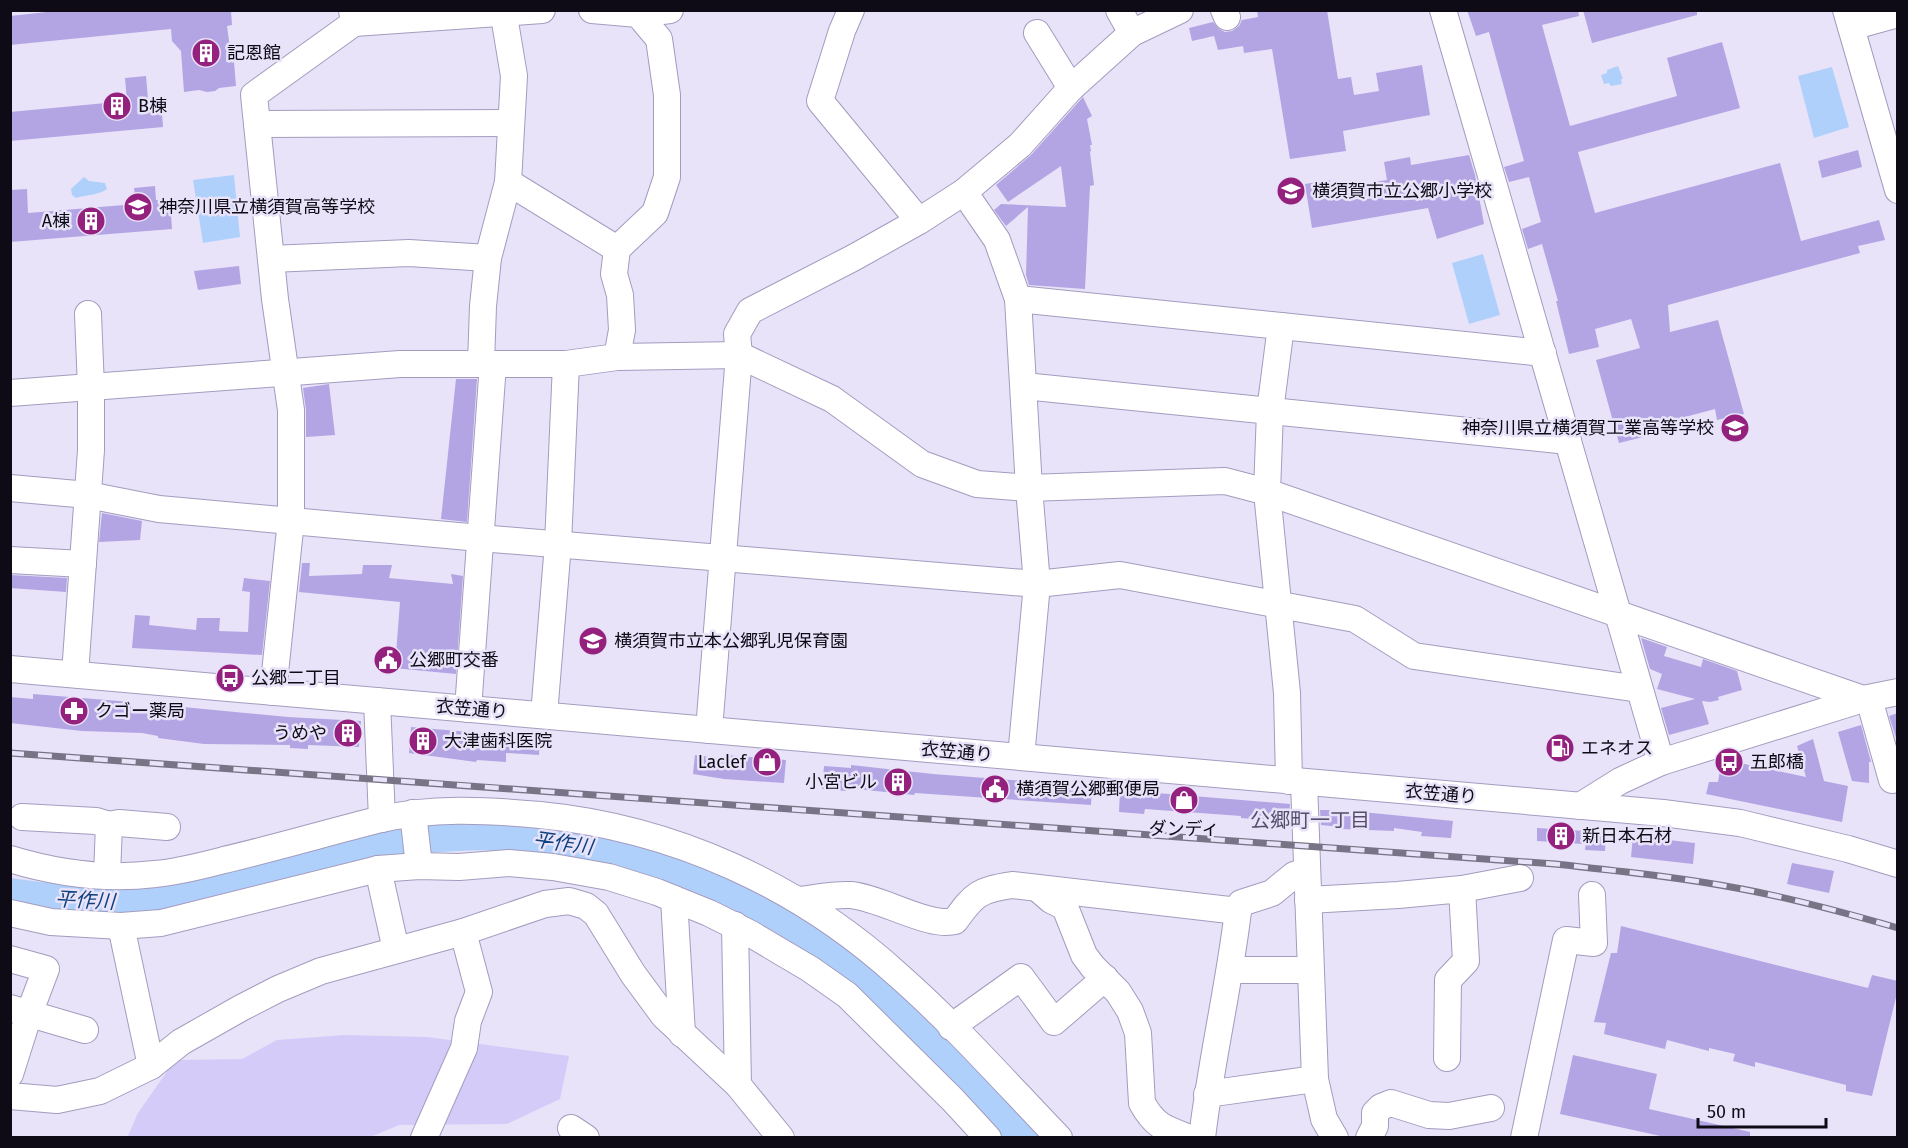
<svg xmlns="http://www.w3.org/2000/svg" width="1908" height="1148" font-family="'Fira Sans','Noto Sans JP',sans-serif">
<rect width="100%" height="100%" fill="#e8e3f9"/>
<!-- green -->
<polygon fill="#d5cbf8" points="345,1035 427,1037 569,1056 560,1099 507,1124 399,1125 368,1138 127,1138 138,1113 175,1060 242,1059 277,1040"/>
<!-- water -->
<g fill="#b0d0fc">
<polygon points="1618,66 1623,79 1621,79 1622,84 1611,86 1609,83 1604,84 1601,75 1607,73 1607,70"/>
<polygon points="1832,67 1849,127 1814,138 1798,76"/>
<polygon points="234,175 240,237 203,243 193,180"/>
<path d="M 84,177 L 89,181 L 105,183 L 107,189 C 97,196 88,194 76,198 L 72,195 L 71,189 Z"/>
<polygon points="1483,254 1500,315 1469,324 1452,263"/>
</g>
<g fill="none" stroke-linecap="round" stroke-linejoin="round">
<!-- river -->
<polyline stroke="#b0d0fc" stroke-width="30" points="10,893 78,902 146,901 226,885 401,839 479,835 549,839 622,853 704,880 781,918 845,960 1024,1138"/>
</g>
<!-- building -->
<g fill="#b3a5e3">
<polygon points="65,10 231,10 232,25 227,26 232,63 234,62 236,86 219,88 215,91 207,92 199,90 184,92 181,51 172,41 171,29 10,45 10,16"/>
<polygon points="1257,10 1327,10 1338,79 1351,77 1354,95 1379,91 1376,73 1422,65 1430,115 1343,131 1346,151 1290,159 1272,49 1244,53 1243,46 1218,50 1214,36 1192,41 1189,28 1213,22 1219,29 1225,32 1232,31 1239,26 1242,20 1258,17"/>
<polygon points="1467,10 1578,10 1579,16 1542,25 1570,126 1677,96 1667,58 1722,42 1740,108 1578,152 1595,213 1780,163 1801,241 1879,220 1885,240 1858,246 1860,253 1668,305 1670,332 1718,320 1744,414 1717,420 1715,409 1644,428 1647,436 1619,443 1596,360 1640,348 1631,319 1595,329 1599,347 1569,354 1556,301 1558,301 1542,244 1528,249 1522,229 1541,222 1529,177 1509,182 1504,167 1524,161 1489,32 1476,36"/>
<polygon points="1583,10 1697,10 1697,15 1592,43"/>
<polygon points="146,76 148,99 161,98 163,127 10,141 10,112 127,101 125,78"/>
<polygon points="1083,97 1092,116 1087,119 1092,145 1090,145 1091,151 1090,152 1094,185 1090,186 1085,289 1029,285 1026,275 1028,207 1006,226 994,210 1001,204 1066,207 1061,166 1008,202 996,185 1031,155"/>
<polygon points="1858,150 1862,167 1822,178 1818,161"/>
<polygon points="1469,155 1475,175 1484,224 1437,239 1428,208 1312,228 1305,184 1330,180 1331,189 1387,180 1384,162 1410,157 1411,165"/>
<polygon points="155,186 156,200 170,199 172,229 10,242 10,190 27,189 28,213 136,204 134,188"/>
<polygon points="239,266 241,284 198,290 194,271"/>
<polygon points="456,379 477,379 467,522 441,519"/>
<polygon points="329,384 335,435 306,437 306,410 303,388"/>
<polygon points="102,513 142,521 140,540 99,542"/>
<polygon points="302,563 310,563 309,576 362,574 363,565 392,565 389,578 453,584 451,574 463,576 456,674 383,667 385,652 396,654 400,602 299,592"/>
<polygon points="10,575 67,578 66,592 10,588"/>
<polygon points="244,578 270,581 262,655 132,648 135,615 150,616 149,625 196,630 197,618 220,618 219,631 248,632 250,592 242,591"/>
<polygon points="1641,638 1667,647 1664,656 1701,667 1703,659 1737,671 1742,690 1718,697 1719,700 1710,702 1702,701 1709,724 1669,735 1661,708 1695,699 1657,689 1662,674 1650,669"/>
<polygon points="33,694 131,702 131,707 161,710 162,705 288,717 361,721 359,747 308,745 308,749 290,748 290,745 204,744 158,738 158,736 142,733 82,731 10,723 10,697 33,699"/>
<polygon points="1898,713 1898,744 1889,716"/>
<polygon points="1861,725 1871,762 1869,762 1869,783 1852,781 1838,732"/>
<polygon points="411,727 540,738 539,755 506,753 506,762 477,760 476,762 409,753"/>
<polygon points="1813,739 1824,781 1848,786 1842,822 1706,794 1709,782 1718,782 1720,770 1733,773 1735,762 1806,777 1797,746"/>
<polygon points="695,755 725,759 726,755 786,760 784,783 724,779 693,774"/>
<polygon points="851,765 933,774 1092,786 1091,805 915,793 914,795 847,788 847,791 822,789 824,766 851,768"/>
<polygon points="1120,790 1290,804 1289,822 1241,818 1241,816 1145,809 1144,814 1119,812"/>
<polygon points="1320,810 1342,810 1453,821 1451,838 1421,836 1422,832 1394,828 1394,831 1368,830 1341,829 1341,827 1321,825"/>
<polygon points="1537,828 1585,831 1584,844 1537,841"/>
<polygon points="1587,832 1606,833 1605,851 1585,850"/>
<polygon points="1633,836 1695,843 1693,864 1631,857"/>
<polygon points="1792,863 1834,871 1829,893 1787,884"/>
<polygon points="1621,926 1868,988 1872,975 1898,981 1898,989 1872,1096 1846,1091 1846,1085 1755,1062 1755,1067 1733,1061 1735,1054 1709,1048 1709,1051 1667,1040 1665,1049 1604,1034 1606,1023 1594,1022 1611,953 1617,953"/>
<polygon points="1573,1055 1657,1074 1649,1109 1750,1132 1750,1137 1665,1137 1560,1114"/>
</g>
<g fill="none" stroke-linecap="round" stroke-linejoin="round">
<!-- minor casing -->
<g stroke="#a39cbe" stroke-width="28">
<g id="minor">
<polyline points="592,10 638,14 659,39 667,95 667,177 655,213 617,249 614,274 620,295 622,330 617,357"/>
<polyline points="851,10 842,31 820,101 919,221"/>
<polyline points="1119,10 1132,33"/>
<polyline points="1224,10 1227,17"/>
<polyline points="1443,10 1661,762"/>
<polyline points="1846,10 1898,190"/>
<polyline points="638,14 670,10"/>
<polyline points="354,23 542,10"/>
<polyline points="1851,27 1898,14"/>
<polyline points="1037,33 1071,88"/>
<polyline points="257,124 510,123"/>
<polyline points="508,182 617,249"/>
<polyline points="964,192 997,240 1018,299 1029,488 1037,584 1021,757"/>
<polyline points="271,259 409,253 488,258"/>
<polyline points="1018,299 1543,353"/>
<polyline points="1281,326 1270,411 1267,492 1287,693 1289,781"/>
<polyline points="481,364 483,306 488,258 508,182 514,76 503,10"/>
<polyline points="1024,386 1568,441"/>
<polyline points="10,393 400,364 566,364 617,357 739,355 832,399 922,464 977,484 1029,488 1225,481 1267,492 1863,699"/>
<polyline points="10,488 88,495 159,509 480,538 1037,584 1120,575 1355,619 1414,656 1639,689"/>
<polyline points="10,560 83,564"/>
<polyline points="10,669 1663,813 1740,823 1848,849 1898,864"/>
<polyline points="75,674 91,450 91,388 88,314"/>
<polyline points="273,692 291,520 291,410 275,299 254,95 354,23 352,10"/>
<polyline points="1869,699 1892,780"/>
<polyline points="377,701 382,819"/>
<polyline points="468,709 493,364"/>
<polyline points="544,715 558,544 566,364"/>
<polyline points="709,730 739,355 737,334 750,311 853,258 919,221 964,192 1020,145 1071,88 1132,33 1180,10"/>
<polyline points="1304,782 1315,1079 1324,1119 1335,1138"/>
<polyline points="1580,806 1620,781 1661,762 1863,699 1898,692"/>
<polyline points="413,813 419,866"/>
<polyline points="22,817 96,821 109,825 107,875"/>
<polyline points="109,825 119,823 167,827"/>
<path d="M 10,859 C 56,873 107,880 155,874 C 179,872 201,866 224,860 C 275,848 326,833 377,820 C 431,807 486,810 540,815 C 673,828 799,885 898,975 C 955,1025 1006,1083 1059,1138"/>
<polyline points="378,869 396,950"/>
<path d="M 1037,888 L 1051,900 L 1065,907 L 1084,955 L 1093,967 L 1118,992 L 1130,1011 L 1138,1033 L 1142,1103 C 1155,1127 1166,1129 1190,1138"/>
<polyline points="1462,889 1520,878"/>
<polyline points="674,899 682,1034"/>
<path d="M 799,900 C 816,898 834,894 851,895 C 882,898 929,928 955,921 C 974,894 979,890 1012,885 L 1238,911"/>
<polyline points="1308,900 1398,895 1462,889 1466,961 1448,980 1447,1058"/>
<polyline points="10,913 51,922 121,926 161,923 378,869 419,866 459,867 509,863 553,867 609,877 657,892 709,913 751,934 810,969 847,995 953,1100 988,1138"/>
<polyline points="735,925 738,1085"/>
<polyline points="121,926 151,1066"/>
<polyline points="10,959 46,969 29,1014 10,1074"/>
<polyline points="1231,970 1310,970"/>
<polyline points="10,1008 85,1030"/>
<polyline points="951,1027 1021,977 1054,1022 1105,978"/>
<polyline points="1207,1094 1315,1079"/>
<polyline points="10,1096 57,1100 100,1091 151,1066 181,1042 241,1008 278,989 321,971 463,932 545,904 569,901 586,906 596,914 633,974 664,1016 738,1085 781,1138"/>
<polyline points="571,1128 586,1138"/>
<polyline points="424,1138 464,1048 468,1021 479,992 463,932"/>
<path d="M 1202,1138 C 1211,1061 1229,987 1238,911 L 1241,903 L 1272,893 L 1294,875 L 1306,871"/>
<polyline points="1369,1138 1375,1126 1375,1113 1381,1107 1391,1103 1429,1115 1449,1116 1491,1108"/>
<polyline points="1524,1138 1566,940 1594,943 1592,895"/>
</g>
</g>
<!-- minor -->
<use href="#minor" stroke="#fff" stroke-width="26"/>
<!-- rail casing -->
<g stroke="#787485" stroke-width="7">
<path id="rail" d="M 10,753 L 1555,864 C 1618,871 1680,877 1742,889 C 1795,899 1846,913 1898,928"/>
</g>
<!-- rail -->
<use href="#rail" stroke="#e8e3f9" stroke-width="4.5" stroke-dasharray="14" stroke-linecap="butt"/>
</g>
<!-- icons -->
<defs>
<g id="building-disc" transform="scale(1.5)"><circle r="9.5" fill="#95217f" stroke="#e8e3f9"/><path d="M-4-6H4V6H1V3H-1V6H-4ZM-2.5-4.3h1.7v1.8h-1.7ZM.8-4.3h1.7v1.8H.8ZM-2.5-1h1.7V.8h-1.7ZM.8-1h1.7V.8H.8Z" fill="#fff"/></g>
<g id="school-disc" transform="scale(1.5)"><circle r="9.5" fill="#95217f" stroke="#e8e3f9"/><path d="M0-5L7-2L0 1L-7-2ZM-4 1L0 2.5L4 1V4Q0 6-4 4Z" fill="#fff"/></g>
<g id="civic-disc" transform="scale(1.5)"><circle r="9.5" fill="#95217f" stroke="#e8e3f9"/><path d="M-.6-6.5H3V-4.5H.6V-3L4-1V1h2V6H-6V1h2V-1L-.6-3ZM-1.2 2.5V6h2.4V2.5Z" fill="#fff"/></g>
<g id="bus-disc" transform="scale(1.5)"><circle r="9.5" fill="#95217f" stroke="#e8e3f9"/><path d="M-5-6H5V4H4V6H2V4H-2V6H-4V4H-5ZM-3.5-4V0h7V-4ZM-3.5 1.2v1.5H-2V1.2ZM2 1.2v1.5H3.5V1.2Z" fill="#fff"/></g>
<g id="pharmacy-disc" transform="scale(1.5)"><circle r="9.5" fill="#95217f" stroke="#e8e3f9"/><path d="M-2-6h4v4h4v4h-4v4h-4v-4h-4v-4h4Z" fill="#fff"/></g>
<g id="fuel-disc" transform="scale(1.5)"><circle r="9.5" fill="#95217f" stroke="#e8e3f9"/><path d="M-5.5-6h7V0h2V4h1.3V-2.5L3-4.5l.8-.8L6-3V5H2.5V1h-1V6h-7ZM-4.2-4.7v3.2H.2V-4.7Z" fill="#fff"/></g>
<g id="shop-disc" transform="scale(1.5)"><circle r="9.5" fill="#95217f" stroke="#e8e3f9"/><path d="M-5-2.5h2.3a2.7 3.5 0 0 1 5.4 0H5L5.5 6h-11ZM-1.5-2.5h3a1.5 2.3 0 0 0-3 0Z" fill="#fff"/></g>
</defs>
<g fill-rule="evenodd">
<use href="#building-disc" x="206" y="53"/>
<use href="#building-disc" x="117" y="106"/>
<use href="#school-disc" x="1291" y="191"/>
<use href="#school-disc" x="138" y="207"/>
<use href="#building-disc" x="91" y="221"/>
<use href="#school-disc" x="1735" y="428"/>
<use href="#school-disc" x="593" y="641"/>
<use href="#civic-disc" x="388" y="660"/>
<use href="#bus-disc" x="230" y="678"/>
<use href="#pharmacy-disc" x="74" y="711"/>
<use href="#building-disc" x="348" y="733"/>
<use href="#building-disc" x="423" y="741"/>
<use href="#fuel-disc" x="1560" y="748"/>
<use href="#shop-disc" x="767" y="762"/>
<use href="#bus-disc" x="1729" y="762"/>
<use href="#building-disc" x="898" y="782"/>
<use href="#civic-disc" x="995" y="789"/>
<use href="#shop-disc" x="1184" y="800"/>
<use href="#building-disc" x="1561" y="836"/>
</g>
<g text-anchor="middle" stroke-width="5" stroke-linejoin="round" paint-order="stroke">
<!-- poi labels -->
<g font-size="18" fill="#0e0b17" stroke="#e8e3f9" text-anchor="start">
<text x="227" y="59">記恩館</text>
<text x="138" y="112">B棟</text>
<text x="1312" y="197">横須賀市立公郷小学校</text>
<text x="159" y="213">神奈川県立横須賀高等学校</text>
<text x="70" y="227" text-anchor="end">A棟</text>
<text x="1714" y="434" text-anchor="end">神奈川県立横須賀工業高等学校</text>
<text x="614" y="647">横須賀市立本公郷乳児保育園</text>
<text x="409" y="666">公郷町交番</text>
<text x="251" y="684">公郷二丁目</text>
<text x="95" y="717">クゴー薬局</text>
<text x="327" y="739" text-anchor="end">うめや</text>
<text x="444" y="747">大津歯科医院</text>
<text x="1581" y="754">エネオス</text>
<text x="746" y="768" text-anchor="end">Laclef</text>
<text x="1750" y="768">五郎橋</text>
<text x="877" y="788" text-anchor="end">小宮ビル</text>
<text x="1016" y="795">横須賀公郷郵便局</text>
<text x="1184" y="835" text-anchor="middle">ダンディ</text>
<text x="1582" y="842">新日本石材</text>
</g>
<!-- street labels -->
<g font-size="18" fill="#0e0b17" stroke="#e8e3f9">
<text transform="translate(472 709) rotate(5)" y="6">衣笠通り</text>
<text transform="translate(957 752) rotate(5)" y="6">衣笠通り</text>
<text transform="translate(1441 794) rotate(5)" y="6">衣笠通り</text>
</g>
<!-- neighbourhood labels -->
<g font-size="20" fill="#544e6c" stroke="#e8e3f9">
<text x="1310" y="827">公郷町一丁目</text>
</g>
<!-- water labels -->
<g font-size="20" font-style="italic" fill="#0f4180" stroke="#e8e3f9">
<text transform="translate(563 843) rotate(8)" y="7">平作川</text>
<text transform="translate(85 900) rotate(3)" y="7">平作川</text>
</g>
</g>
<!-- border -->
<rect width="1908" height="1148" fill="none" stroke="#0e0b17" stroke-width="24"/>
<!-- scale -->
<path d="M1698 1118v9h128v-9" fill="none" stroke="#0e0b17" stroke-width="3"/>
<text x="1707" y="1118" font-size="18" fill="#0e0b17" stroke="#e8e3f9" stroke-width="4.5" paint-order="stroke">50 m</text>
</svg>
